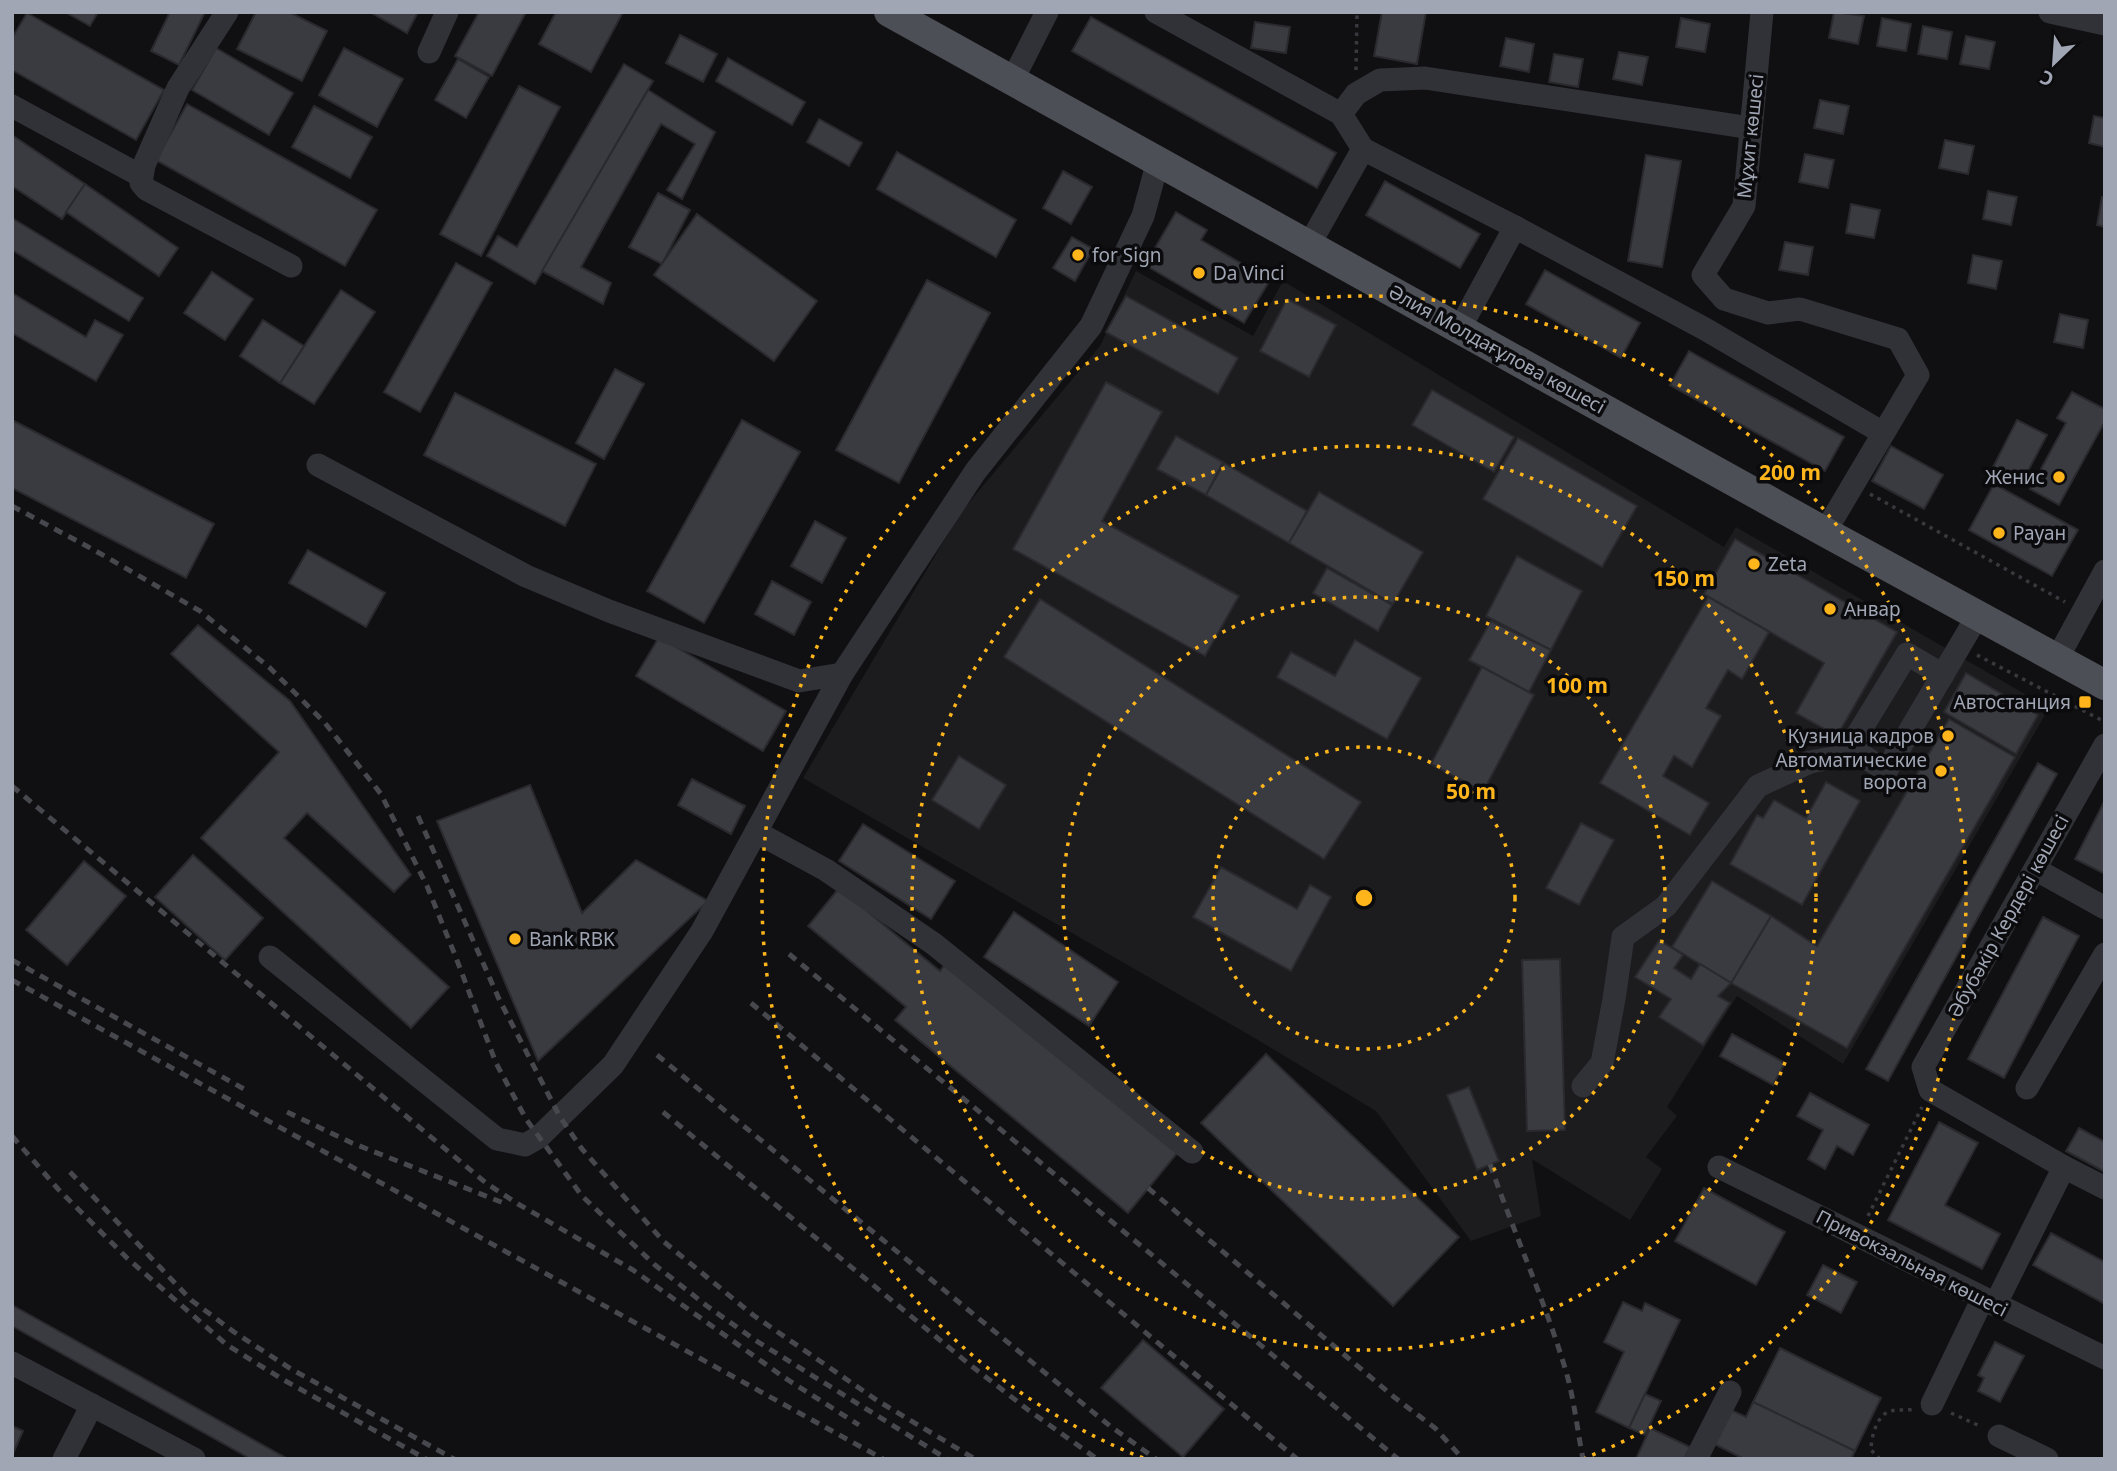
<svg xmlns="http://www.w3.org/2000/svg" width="2117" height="1471" font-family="'Noto Sans',sans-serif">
<rect width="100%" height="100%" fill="#101012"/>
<!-- built -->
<polygon fill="#1c1c1f" points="1136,271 1253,336 1283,281 1724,547 1736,527 2049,708 1843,1064 1737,996 1667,1107 1677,1116 1646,1157 1662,1169 1630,1220 1532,1159 1541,1216 1471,1241 1376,1111 1258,1040 803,778 961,512 1100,346"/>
<!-- building -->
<g fill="#3a3b40" stroke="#2a2a2e" stroke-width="2">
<polygon points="65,12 98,12 90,26"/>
<polygon points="170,12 205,12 179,65 151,51"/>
<polygon points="256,12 289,12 327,31 302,81 237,49"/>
<polygon points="370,12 418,12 407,33"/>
<polygon points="479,12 526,12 492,76 455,56"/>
<polygon points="556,12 623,12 591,72 539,44"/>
<polygon points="1382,12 1426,12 1417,64 1374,56"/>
<polygon points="1834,12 1864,16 1858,44 1829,38"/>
<polygon points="27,13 164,90 136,140 12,70 12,38"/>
<polygon points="1091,17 1336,153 1317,188 1072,51"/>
<polygon points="1681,18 1710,24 1705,52 1676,47"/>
<polygon points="1882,18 1911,24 1906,51 1877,46"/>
<polygon points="1255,22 1290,27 1286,53 1251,48"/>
<polygon points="1923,26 1952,32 1947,59 1918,54"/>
<polygon points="680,35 717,54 703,82 666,63"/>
<polygon points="1966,36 1995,42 1989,69 1960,64"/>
<polygon points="1506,38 1534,44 1529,72 1500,66"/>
<polygon points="216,48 293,93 269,135 192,90"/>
<polygon points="344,48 403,79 377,127 319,95"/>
<polygon points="1619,52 1648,57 1642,85 1613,79"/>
<polygon points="1554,54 1583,59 1578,87 1549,82"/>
<polygon points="728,58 805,102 792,125 716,81"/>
<polygon points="458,59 489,77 466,118 435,100"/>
<polygon points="624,64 653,81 535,284 487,256 498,236 517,247"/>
<polygon points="519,86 560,107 481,256 440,234"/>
<polygon points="648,90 715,132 682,199 667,190 695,144 661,124 581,267 611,283 603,304 542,271"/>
<polygon points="1820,100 1849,106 1843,134 1814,128"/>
<polygon points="187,104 377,210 345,266 156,160"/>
<polygon points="314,106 372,137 350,178 292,147"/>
<polygon points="2094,116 2105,118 2105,147 2089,143"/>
<polygon points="819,119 862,143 849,166 807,142"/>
<polygon points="12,135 85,184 62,219 12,186"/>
<polygon points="1945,140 1974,146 1968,174 1939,168"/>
<polygon points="897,152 1016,220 996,257 877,189"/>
<polygon points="1805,154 1834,160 1828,188 1799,182"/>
<polygon points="1646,155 1681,161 1662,267 1628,261"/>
<polygon points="1063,171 1092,187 1071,224 1043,208"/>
<polygon points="1385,181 1480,234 1460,268 1366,215"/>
<polygon points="85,184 178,248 159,276 66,212"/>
<polygon points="1988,191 2017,197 2011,225 1983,219"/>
<polygon points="658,193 690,210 662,264 629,247"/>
<polygon points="2102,197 2105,198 2105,227 2097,225"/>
<polygon points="1851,204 1880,210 1874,238 1846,233"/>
<polygon points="1176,212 1207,230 1201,240 1270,280 1244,323 1145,265"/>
<polygon points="697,214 817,301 774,361 654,275"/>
<polygon points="12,218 143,298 129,321 12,250"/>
<polygon points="1072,237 1093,249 1075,281 1053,268"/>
<polygon points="1785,242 1813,247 1808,275 1779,270"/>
<polygon points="1973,255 2002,261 1996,289 1968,283"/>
<polygon points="456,263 492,283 420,412 384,392"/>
<polygon points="1545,270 1640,323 1621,358 1526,304"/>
<polygon points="212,272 253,299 225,340 184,313"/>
<polygon points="927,280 990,313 899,483 836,450"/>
<polygon points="341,290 375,312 314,404 280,383"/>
<polygon points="12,293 86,337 95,320 123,335 96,381 12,333"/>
<polygon points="1126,296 1238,358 1218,394 1106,332"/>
<polygon points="1287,299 1336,325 1309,377 1260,351"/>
<polygon points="2060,314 2088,320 2083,348 2054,342"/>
<polygon points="263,320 304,346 280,383 240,356"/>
<polygon points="1689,351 1844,437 1825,471 1670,385"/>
<polygon points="615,369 644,384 604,459 576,443"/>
<polygon points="1106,382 1162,412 1102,521 1239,596 1205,656 1013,549"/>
<polygon points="1432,390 1514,437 1494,472 1412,425"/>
<polygon points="2072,392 2105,409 2105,421 2059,505 2030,489 2066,423 2057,418"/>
<polygon points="455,393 596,464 565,526 424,455"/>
<polygon points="12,420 214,524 186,578 12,488"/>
<polygon points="742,420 800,452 704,623 647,591"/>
<polygon points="2017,420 2047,435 2020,486 1991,471"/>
<polygon points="1176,436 1223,462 1206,495 1157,469"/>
<polygon points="1518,438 1637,506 1602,567 1483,499"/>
<polygon points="1891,446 1943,475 1924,509 1872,481"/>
<polygon points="1224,463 1307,511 1289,543 1206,495"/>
<polygon points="1994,484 2078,530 2052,576 1969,530"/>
<polygon points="1319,492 1423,552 1393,604 1289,543"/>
<polygon points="815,521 846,538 822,583 791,566"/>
<polygon points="1735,539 1897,632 1837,736 1796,713 1824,663 1704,594"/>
<polygon points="308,550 385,593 366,627 289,583"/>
<polygon points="1517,556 1582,591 1551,650 1486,616"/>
<polygon points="1327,568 1392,605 1378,631 1313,593"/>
<polygon points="772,581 811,602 794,635 755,614"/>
<polygon points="1708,597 1769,632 1742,679 1728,670 1706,708 1721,716 1692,767 1674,756 1663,776 1709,803 1690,835 1600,783"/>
<polygon points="1040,599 1361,802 1324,859 1004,657"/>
<polygon points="1491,621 1551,650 1529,692 1469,660"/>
<polygon points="198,625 290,701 411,875 394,892 307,813 284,838 449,987 411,1028 201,838 279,752 171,654"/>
<polygon points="659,637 786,711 763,751 636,676"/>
<polygon points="1355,640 1421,678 1387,739 1277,677 1291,652 1335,676"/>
<polygon points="1482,667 1534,695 1483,792 1431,764"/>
<polygon points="1966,673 2038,715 2016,754 1944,712"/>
<polygon points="1949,719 2015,757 1847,1048 1731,983 1771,916 1817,946"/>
<polygon points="959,756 1006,785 979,829 932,800"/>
<polygon points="2038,763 2057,774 1888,1081 1866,1069"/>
<polygon points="692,779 745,806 731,834 678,805"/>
<polygon points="1826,782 1860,801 1802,905 1730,864 1757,815 1763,818 1774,800 1806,818"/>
<polygon points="530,785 582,913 636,860 708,901 538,1061 437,821"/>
<polygon points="2105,800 2105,874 2075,859"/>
<polygon points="1581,823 1614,840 1579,905 1546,888"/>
<polygon points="863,824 955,881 931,919 839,861"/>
<polygon points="193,855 263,918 225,960 155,897"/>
<polygon points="84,861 126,896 67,965 26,930"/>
<polygon points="1221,867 1297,909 1310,885 1331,897 1291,971 1193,917"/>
<polygon points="1712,881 1771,916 1731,983 1672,947"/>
<polygon points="839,888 940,971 948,960 1179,1151 1128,1213 895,1020 906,1007 808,926"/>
<polygon points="1014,912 1118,982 1089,1026 984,957"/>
<polygon points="2043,917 2079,936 2004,1078 1968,1059"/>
<polygon points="1659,940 1683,955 1674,968 1691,979 1700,964 1731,983 1718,996 1730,1003 1703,1045 1659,1017 1671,999 1635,977"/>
<polygon points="1560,959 1565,1130 1527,1131 1522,960"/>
<polygon points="1732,1034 1785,1063 1773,1085 1720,1056"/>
<polygon points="1266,1054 1459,1237 1393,1306 1201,1123"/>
<polygon points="1469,1087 1499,1161 1477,1170 1447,1095"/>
<polygon points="1810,1093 1869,1125 1853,1155 1837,1146 1825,1169 1808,1159 1823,1130 1797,1116"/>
<polygon points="1939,1122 1978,1143 1945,1205 2000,1234 1982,1269 1888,1220"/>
<polygon points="2079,1128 2105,1142 2105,1172 2066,1151"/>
<polygon points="1704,1188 1785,1232 1756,1285 1675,1241"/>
<polygon points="2051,1233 2105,1262 2105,1304 2033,1265"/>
<polygon points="1823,1265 1857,1282 1841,1313 1807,1295"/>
<polygon points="1623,1302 1642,1311 1645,1303 1680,1320 1629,1428 1596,1412 1624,1352 1604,1342"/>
<polygon points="12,1305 288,1459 251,1459 12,1326"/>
<polygon points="1143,1340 1224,1409 1183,1457 1101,1388"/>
<polygon points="1995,1342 2024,1356 2000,1402 1978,1391 1984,1378 1978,1375"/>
<polygon points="1780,1348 1881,1398 1855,1451 1753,1402"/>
<polygon points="1645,1394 1661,1401 1645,1435 1629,1428"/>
<polygon points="1753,1402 1855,1451 1851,1459 1744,1459 1712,1443 1729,1409 1746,1417"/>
<polygon points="12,1426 23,1431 12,1456"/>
<polygon points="1650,1428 1690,1447 1684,1459 1636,1459"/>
</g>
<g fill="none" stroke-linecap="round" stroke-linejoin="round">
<!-- path -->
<g stroke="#37393e" stroke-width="3.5" stroke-dasharray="3.5 5" stroke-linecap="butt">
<polyline points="1356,70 1357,12"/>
<polyline points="1870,494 2065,602"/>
<polyline points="1977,655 2105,722"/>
<polyline points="1868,1216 1922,1107"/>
<polyline points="1951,1413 1982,1427"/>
<path d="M 1880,1459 L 1871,1450 C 1871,1437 1877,1414 1891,1411 C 1898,1409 1906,1411 1914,1409"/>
</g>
<!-- minor -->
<g stroke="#313237" stroke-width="23">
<polyline points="227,12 178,88 144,165 141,183 146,189 291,266"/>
<polyline points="1156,12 1341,114 1363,149"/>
<polyline points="1762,12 1744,206 1703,275 1724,299 1768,313 1800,309 1898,339 1918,375 1825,532"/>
<polyline points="2050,12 2105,24"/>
<polyline points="429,52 447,12"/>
<polyline points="1012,81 1047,12"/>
<polyline points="12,106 141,176"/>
<polyline points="1341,114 1356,94 1380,80 1425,78 1751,128"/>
<polyline points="1309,245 1363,149 1515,227"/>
<polyline points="1460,328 1515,227 1705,329 1883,433"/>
<polyline points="318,465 526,576 609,611 799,681 842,674"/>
<polyline points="2057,659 2105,571"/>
<polyline points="1943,675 1907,654 1850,747 1886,771 1978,615"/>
<polyline points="756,832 826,870 934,944 1192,1152"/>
<polyline points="2035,869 2105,908"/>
<polyline points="270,957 497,1139 525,1145 539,1137 613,1065 702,931 842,674 975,472 1091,326 1143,216 1158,161"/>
<polyline points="1583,1086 1602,1063 1614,999 1623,937 1666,906 1758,786 1810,762 1859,753"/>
<polyline points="2027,1088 2105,954"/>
<polyline points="1719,1167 2105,1358"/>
<polyline points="2064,1167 2105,1188"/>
<polyline points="1995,1305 2064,1167 1930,1090 1923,1067 2105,745"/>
<polyline points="12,1363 194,1459"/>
<polyline points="1932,1404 1983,1298"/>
<polyline points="1999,1436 2047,1459"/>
<polyline points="64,1459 92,1405"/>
<polyline points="1696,1459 1730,1392"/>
</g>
<!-- major -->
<polyline stroke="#4d4f56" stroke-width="30" points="889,12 1825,532 2105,685"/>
<!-- rail -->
<g stroke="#46484e" stroke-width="5" stroke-dasharray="9 7" stroke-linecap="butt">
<polyline points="12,506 94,550 200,611 270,668 325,723 381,794 427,886 455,955 496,1063 526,1119 582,1196 655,1265 707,1306 755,1340 947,1459"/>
<polyline points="12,786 486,1183 518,1204 633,1270 785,1378 859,1425"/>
<polyline points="418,816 499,999 560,1117 582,1149 663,1241 753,1315 878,1401 975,1459"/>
<polyline points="789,954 1398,1459"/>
<polyline points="12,960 244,1089"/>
<polyline points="12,980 883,1459"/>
<polyline points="751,1003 1297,1459"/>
<polyline points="657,1055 1110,1426 1156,1459"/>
<polyline points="287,1112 352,1143 506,1204"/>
<polyline points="663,1112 969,1364 1027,1409 1097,1459"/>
<polyline points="12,1136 58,1189 127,1258 227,1345 282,1379 426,1459"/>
<path d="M 1490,1164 C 1514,1233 1544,1299 1565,1368 C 1574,1397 1577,1429 1583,1459"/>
<polyline points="70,1172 191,1300 234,1332 291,1369 454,1459"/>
<polyline points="1148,1188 1394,1397 1435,1428 1463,1459"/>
</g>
</g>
<!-- distance rings -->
<g fill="none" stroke="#feb51c" stroke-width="3.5" stroke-dasharray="3.5 7">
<circle cx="1364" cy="898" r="151"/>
<circle cx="1364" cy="898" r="301"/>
<circle cx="1364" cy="898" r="452"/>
<path d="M1143 1458A602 602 0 1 1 1585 1458"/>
</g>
<!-- markers -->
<g fill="#feb51c" stroke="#0b0b0d" stroke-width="2.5">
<circle cx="1078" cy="255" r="7"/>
<circle cx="1199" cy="273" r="7"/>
<circle cx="2059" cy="477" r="7"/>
<circle cx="1999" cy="533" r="7"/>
<circle cx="1754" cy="564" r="7"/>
<circle cx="1830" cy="609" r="7"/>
<rect x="2078" y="695" width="14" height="14" rx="3.5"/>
<circle cx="1948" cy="736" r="7"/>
<circle cx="1941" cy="771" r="7"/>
<circle cx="515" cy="939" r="7"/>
</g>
<g text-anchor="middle" stroke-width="7" stroke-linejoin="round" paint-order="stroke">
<!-- street labels -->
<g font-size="19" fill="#a0a6b4" stroke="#0b0b0d">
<text transform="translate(1750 136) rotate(-84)" y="7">Мұхит көшесі</text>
<text transform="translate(1497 349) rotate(29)" y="7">Әлия Молдағұлова көшесі</text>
<text transform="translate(2008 916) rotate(-61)" y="7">Әбубәкір Кердері көшесі</text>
<text transform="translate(1912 1263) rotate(27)" y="7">Привокзальная көшесі</text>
</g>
<!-- poi labels -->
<g font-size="19" fill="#a0a6b4" stroke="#0b0b0d" text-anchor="start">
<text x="1092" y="262">for Sign</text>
<text x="1213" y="280">Da Vinci</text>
<text x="2045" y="484" text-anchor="end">Женис</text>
<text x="2013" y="540">Рауан</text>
<text x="1768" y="571">Zeta</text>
<text x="1844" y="616">Анвар</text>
<text x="2071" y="709" text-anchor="end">Автостанция</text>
<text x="1934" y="743" text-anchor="end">Кузница кадров</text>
<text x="1927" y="767" text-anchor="end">Автоматические<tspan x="1927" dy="22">ворота</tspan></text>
<text x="529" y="946">Bank RBK</text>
</g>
</g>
<circle cx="1364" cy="898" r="10" fill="#feb51c" stroke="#0b0b0d" stroke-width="3.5"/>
<g font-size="21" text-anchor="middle" font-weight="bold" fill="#feb51c" stroke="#0b0b0d" stroke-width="7" stroke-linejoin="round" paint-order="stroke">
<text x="1790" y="480">200 m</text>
<text x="1684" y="586">150 m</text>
<text x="1577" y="693">100 m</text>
<text x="1471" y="799">50 m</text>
</g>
<!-- border -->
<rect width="2117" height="1471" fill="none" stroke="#a0a6b4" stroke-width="28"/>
<!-- north arrow -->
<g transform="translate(2054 63) rotate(205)" stroke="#0b0b0d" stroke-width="5" paint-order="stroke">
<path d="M0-5L12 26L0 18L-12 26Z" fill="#a0a6b4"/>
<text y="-10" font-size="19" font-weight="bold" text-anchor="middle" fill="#a0a6b4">С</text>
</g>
</svg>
